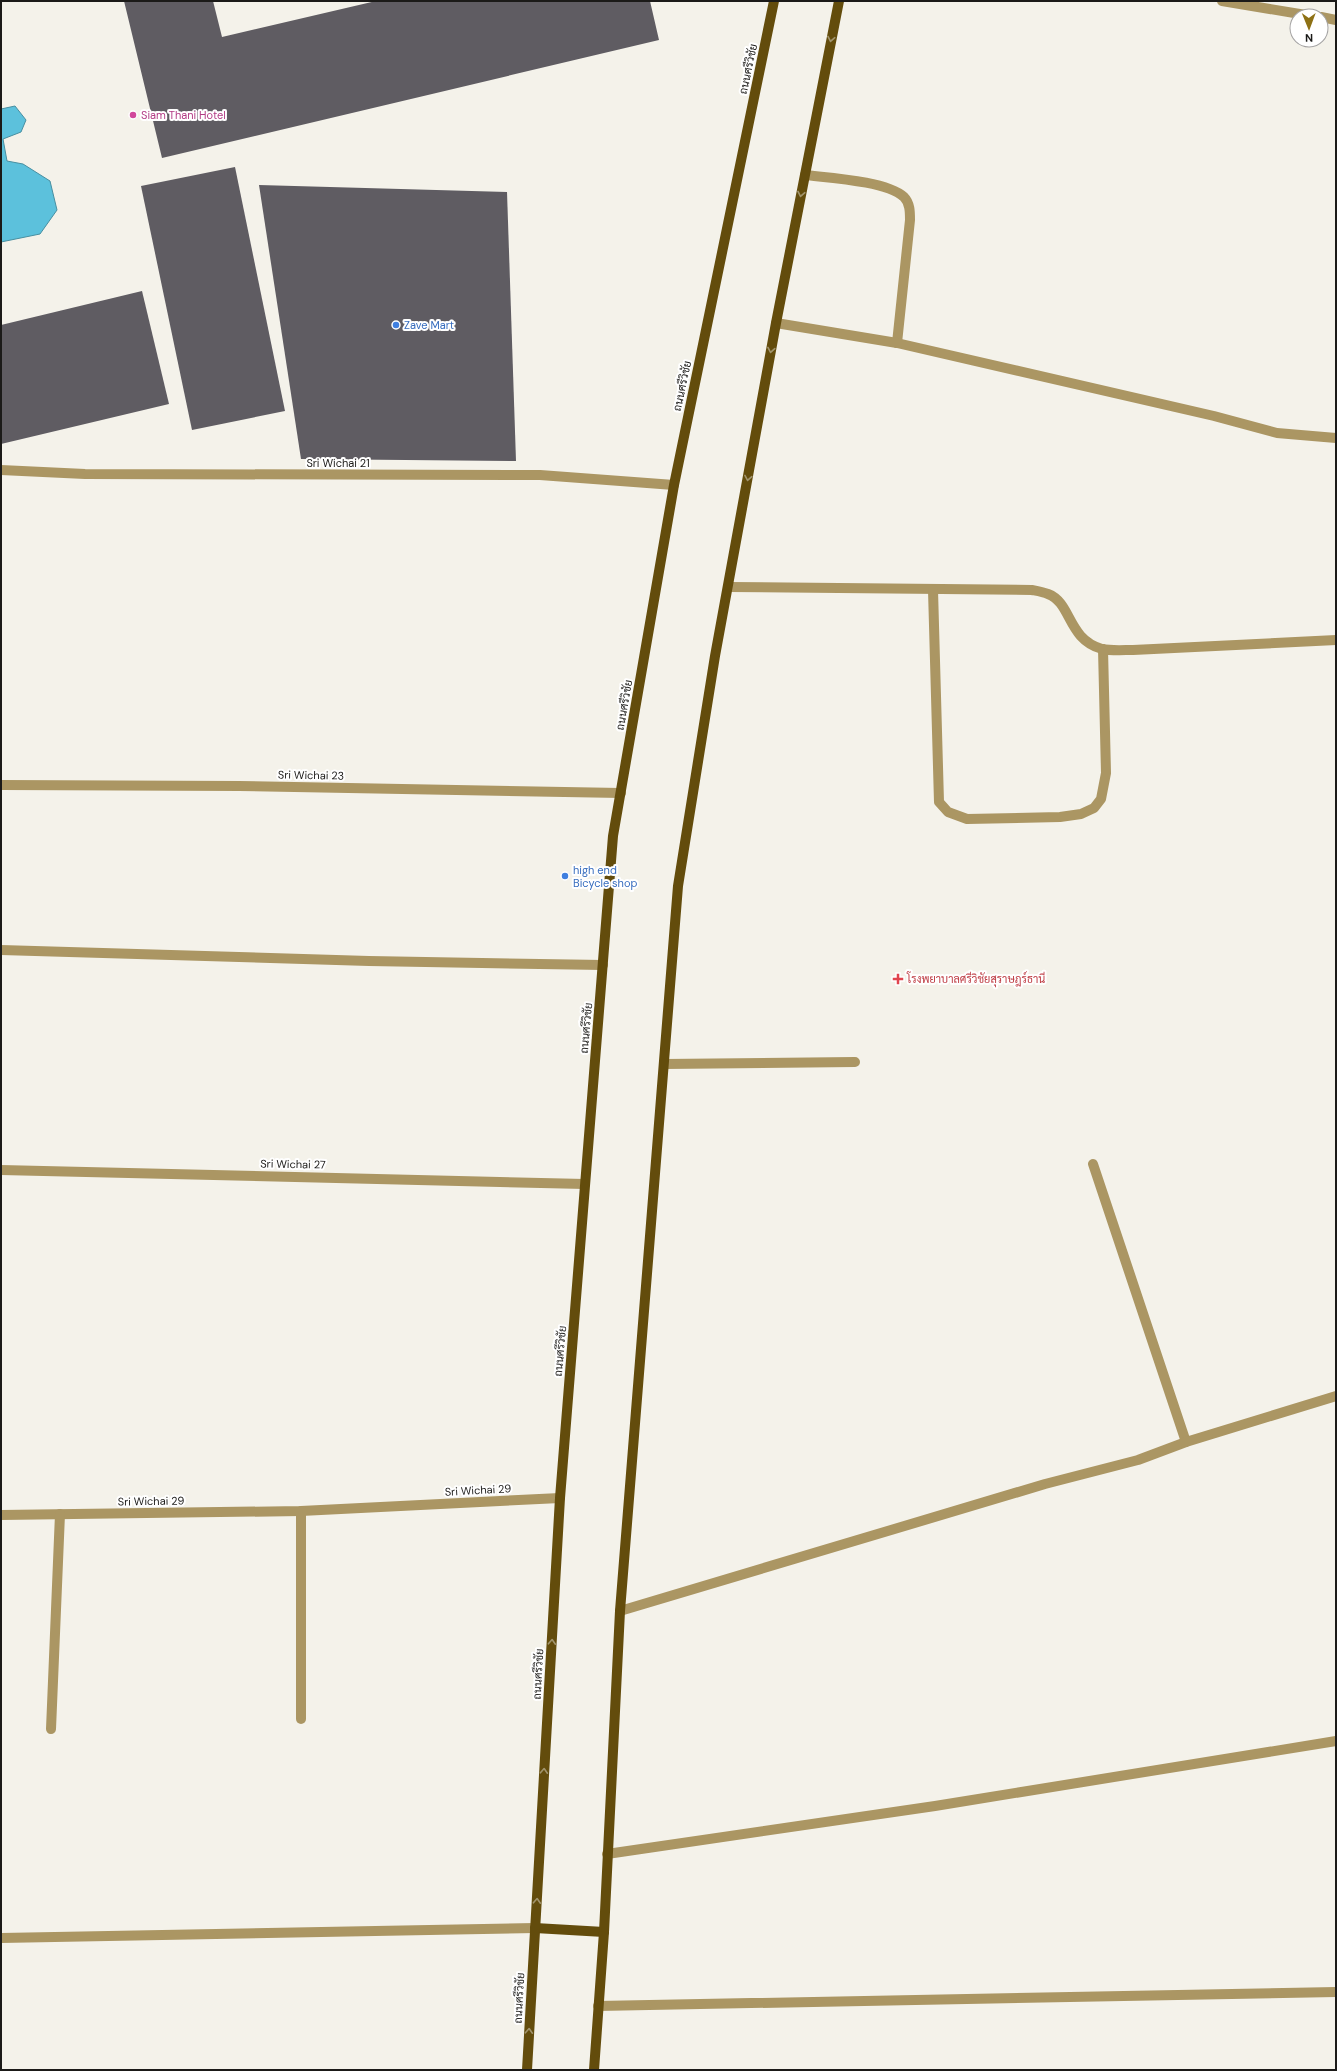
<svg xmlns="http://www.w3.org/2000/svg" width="1337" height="2071" font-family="'DM Sans',Sarabun,sans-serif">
<rect width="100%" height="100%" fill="#f4f2ea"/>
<!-- water -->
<polygon fill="#5cc1dc" stroke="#488fa1" points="15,106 26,120 21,132 3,139 7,161 23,164 50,181 57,210 40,234 1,242 1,109"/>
<!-- building -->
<g fill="#5f5c62">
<polygon points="124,1 213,1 222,37 376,1 650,1 659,40 162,158"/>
<polygon points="235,167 285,411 192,430 141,186"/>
<polygon points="259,185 507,192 516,461 301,459"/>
<polygon points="142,291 169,404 1,444 1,325"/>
</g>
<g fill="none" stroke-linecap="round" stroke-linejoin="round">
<!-- service -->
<polyline stroke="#ab9663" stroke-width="10" points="664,1064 855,1062"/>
<!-- minor -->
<g stroke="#ab9663" stroke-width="10">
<polyline points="1222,1 1312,16"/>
<polyline points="1321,17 1336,20"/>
<path d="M 805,175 C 830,178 886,181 904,197 C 910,203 910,212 910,220 L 897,343"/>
<polyline points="776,323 897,343 1214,416 1277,433 1336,438"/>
<polyline points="1,470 85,474 540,475 674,485"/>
<path d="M 729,587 L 1032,590 C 1037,591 1043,592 1048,594 C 1072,603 1067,639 1102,649 C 1111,651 1124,650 1133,650 L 1336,640"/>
<polyline points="933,590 939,802 948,812 967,819 1060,817 1081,814 1094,808 1101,799 1106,773 1103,649"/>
<polyline points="1,785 239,786 621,793"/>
<polyline points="1,950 369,961 603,965"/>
<polyline points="1093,1164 1186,1442"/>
<polyline points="1,1170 585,1184"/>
<polyline points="1,1515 301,1511 560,1498"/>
<polyline points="620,1611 1045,1484 1138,1460 1186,1442 1336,1396"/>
<polyline points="301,1719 301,1511"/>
<polyline points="51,1729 60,1514"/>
<polyline points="607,1854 935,1806 1336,1741"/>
<polyline points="1,1938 535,1928"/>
<polyline points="598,2006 1336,1992"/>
</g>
<!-- primary -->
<g stroke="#634c0c" stroke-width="10">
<polyline points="535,1928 604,1932"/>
<polyline points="527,2070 560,1498 613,836 674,485 774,1"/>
<polyline points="594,2070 604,1932 620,1611 678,886 715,656 776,323 839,1"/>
</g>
</g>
<!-- one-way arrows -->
<defs><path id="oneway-chevron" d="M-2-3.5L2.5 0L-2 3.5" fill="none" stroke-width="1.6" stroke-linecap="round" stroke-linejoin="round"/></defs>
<g stroke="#a1946d">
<use href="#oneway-chevron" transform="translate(831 39) rotate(101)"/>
<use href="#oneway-chevron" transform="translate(801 194) rotate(101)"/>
<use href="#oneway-chevron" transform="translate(771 350) rotate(100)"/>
<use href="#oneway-chevron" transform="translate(748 478) rotate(100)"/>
<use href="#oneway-chevron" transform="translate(552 1642) rotate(-87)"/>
<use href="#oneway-chevron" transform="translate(544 1771) rotate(-87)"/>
<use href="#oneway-chevron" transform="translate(537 1901) rotate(-87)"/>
<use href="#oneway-chevron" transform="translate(529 2031) rotate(-87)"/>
</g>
<!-- markers -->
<circle fill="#d1479c" stroke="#fff" stroke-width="1.5" cx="133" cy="115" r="4"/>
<g fill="#3f7fe0" stroke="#fff" stroke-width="1.5">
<circle cx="396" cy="325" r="4"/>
<circle cx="565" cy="876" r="4"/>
</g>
<path fill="#e0444e" stroke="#fff" stroke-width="1.5" d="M896 973h4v4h4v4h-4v4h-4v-4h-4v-4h4z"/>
<g text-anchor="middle" stroke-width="4" stroke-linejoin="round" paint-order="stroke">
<!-- street labels -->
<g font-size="11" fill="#1b1a18" stroke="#fff">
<text transform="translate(748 69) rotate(-78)" y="4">ถนนศรีวิชัย</text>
<text transform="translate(682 386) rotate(-78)" y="4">ถนนศรีวิชัย</text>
<text x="338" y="467">Sri Wichai 21</text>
<text transform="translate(624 705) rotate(-80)" y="4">ถนนศรีวิชัย</text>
<text transform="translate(311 775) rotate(1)" y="4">Sri Wichai 23</text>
<text transform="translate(586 1028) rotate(-85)" y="4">ถนนศรีวิชัย</text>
<text transform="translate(293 1164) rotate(1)" y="4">Sri Wichai 27</text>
<text transform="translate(560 1351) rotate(-85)" y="4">ถนนศรีวิชัย</text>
<text transform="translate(478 1490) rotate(-3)" y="4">Sri Wichai 29</text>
<text transform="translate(151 1501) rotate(-1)" y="4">Sri Wichai 29</text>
<text transform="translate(538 1674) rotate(-87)" y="4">ถนนศรีวิชัย</text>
<text transform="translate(519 1998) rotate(-87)" y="4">ถนนศรีวิชัย</text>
</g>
<!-- hotel labels -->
<g font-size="11" fill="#b23c85" stroke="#fff" text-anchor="start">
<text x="141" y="119">Siam Thani Hotel</text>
</g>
<!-- shop labels -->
<g font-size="11" fill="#366cbe" stroke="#fff" text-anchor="start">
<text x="404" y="329">Zave Mart</text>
<text x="573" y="874">high end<tspan x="573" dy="13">Bicycle shop</tspan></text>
</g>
<!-- health labels -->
<g font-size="11" fill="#be3a42" stroke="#fff" text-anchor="start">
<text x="907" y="983">โรงพยาบาลศรีวิชัยสุราษฎร์ธานี</text>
</g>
</g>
<!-- border -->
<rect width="1337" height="2071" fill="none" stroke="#1b1a18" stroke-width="4"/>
<!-- north arrow -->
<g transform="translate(1309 28) rotate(179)"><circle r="19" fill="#ffffff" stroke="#a4a3a3"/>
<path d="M0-3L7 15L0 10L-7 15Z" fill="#8e7115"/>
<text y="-6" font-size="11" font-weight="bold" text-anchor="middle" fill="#1b1a18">N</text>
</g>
</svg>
